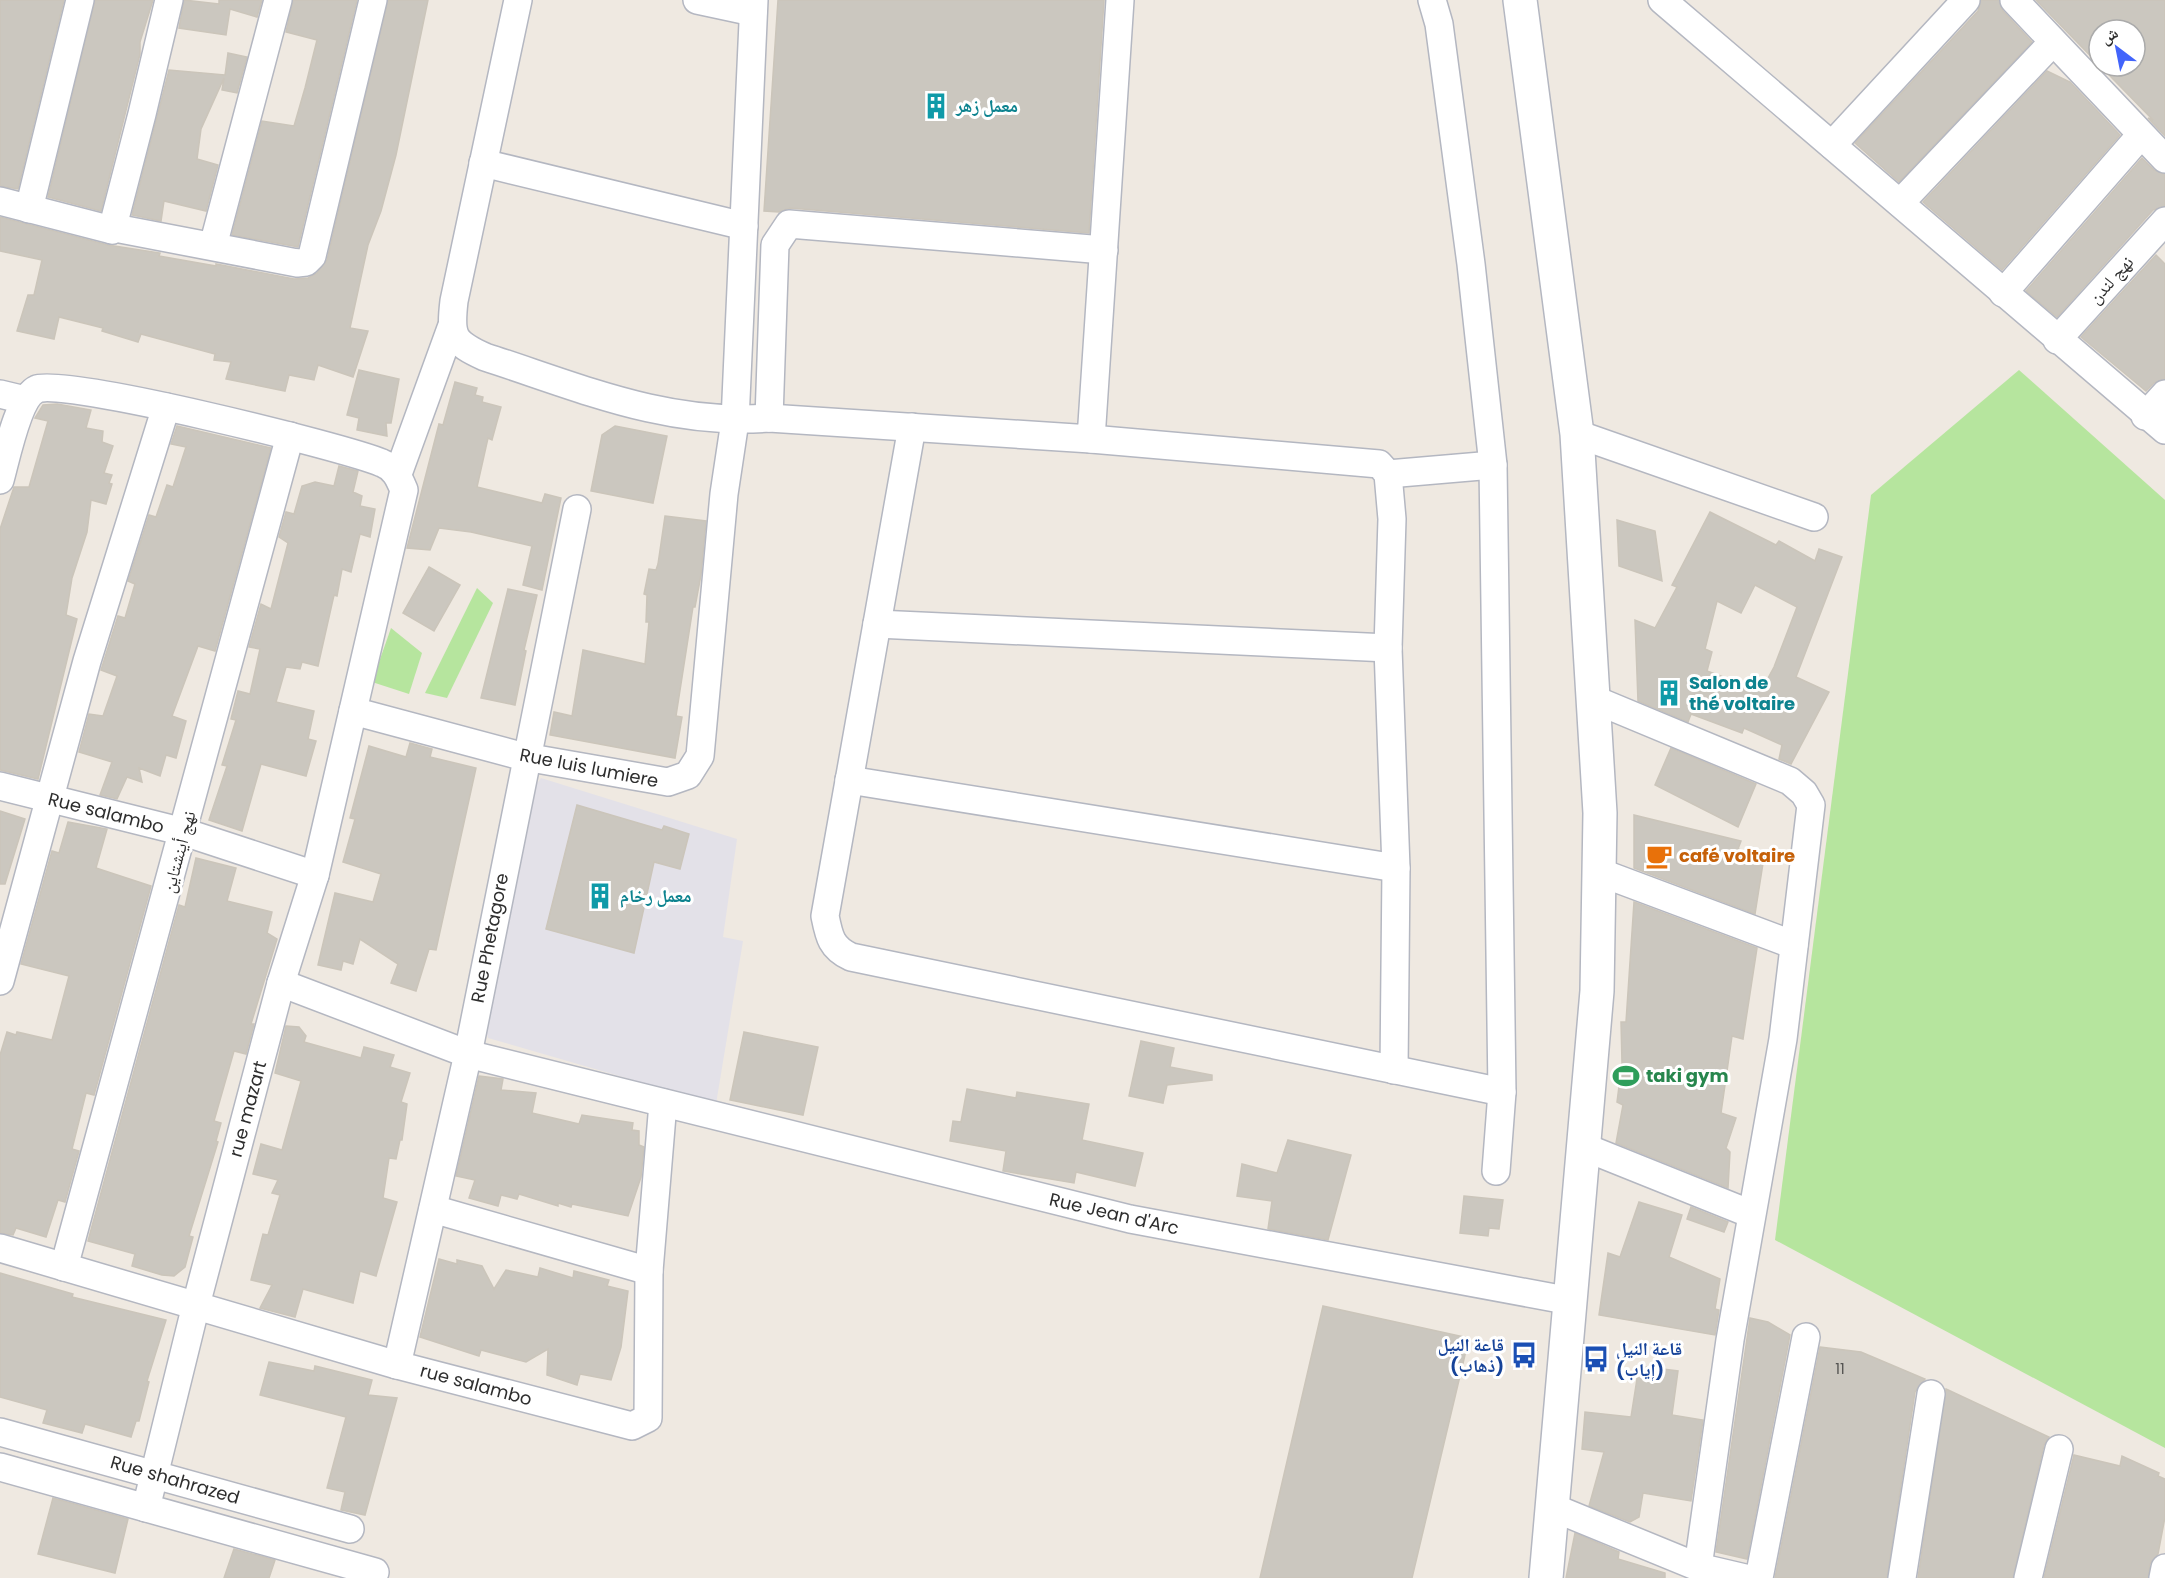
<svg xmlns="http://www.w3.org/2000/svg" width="2165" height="1578" font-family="Poppins,'Noto Naskh Arabic',sans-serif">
<rect width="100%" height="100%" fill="#efe9e1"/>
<!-- industrial -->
<polygon fill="#e3e1e8" points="541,778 737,839 723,937 743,941 716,1104 488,1038 486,1029 535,786"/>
<!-- green -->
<g fill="#b6e59e">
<polygon points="2019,370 2165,500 2165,1448 1775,1240 1871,495"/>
<polygon points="477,588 493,603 447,698 425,693"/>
<polygon points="391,628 422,653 409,694 372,682"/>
</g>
<!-- building -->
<g fill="#cbc7bf" stroke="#cbc5ba" stroke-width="1.5" fill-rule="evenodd">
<polygon points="0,0 64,0 18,189 0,186"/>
<polygon points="95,0 153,0 140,42 140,54 101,211 48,197"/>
<polygon points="184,0 219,4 219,0 262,0 257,17 230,9 226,35 179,28"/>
<polygon points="293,0 357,0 298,247 232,235 262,121 294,126 305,88 317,40 286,32"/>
<polygon points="388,0 428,0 396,155 381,211 368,245 350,328 368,331 353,377 318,365 314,380 289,375 285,391 226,379 231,362 214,360 215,354 141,334 138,342 102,331 103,328 59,317 54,339 17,331 28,295 34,295 42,260 0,251 0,217 108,245 160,253 159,256 216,266 216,264 294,279 308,278 317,273 327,260"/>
<polygon points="778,0 1104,0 1089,233 790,208 779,212 764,211"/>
<polygon points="1981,0 1999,0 2003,11 2032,42 1899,182 1855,143 1978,11"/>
<path d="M 2036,0 L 2165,0 L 2165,136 L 2148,118 L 2153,120 ZM 2099,30 L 2135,30 L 2135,66 L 2099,66 Z"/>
<polygon points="228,53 247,57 237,93 222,90 224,78 201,129 197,159 218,165 206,211 164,201 161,221 132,215 169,70 225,75"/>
<polygon points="2047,71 2070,82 2120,135 2002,270 1923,202"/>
<polygon points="2142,158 2154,170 2165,174 2165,206 2153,210 2057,317 2026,291"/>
<polygon points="2156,255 2165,264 2165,379 2154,383 2146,391 2081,337"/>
<polygon points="359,370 399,379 391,423 386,423 387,436 357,430 359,418 347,415"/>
<polygon points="455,382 477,388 475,395 483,397 482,402 501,407 492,440 488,438 477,487 542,503 545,494 561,498 542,590 523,585 532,546 471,532 439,528 430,550 407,548 439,424 443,425"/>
<polygon points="57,404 91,410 86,428 103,431 102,442 113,446 104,473 112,475 109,483 112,484 106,504 91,500 87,532 72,578 66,615 77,619 38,779 0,770 0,529 14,487 29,487 48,421 35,418 43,405"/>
<polygon points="177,426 271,448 215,651 198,646 172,716 186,721 176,758 166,755 160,776 139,768 142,782 127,777 117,799 100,795 112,762 79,752 89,714 103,716 117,676 101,670 118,616 125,618 135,584 128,581 149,515 156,517 167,485 173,487 186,447 171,444"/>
<polygon points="615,426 667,436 653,503 591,491 602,435"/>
<polygon points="339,466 358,471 353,492 362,496 360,506 375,509 370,537 360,534 351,572 342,569 337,596 334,595 318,666 302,662 300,669 286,667 276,702 314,711 308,739 316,741 306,776 261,764 242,831 209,820 227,766 222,765 236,720 231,719 238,691 250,694 260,649 249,647 261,604 271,609 288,543 279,537 286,512 294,514 302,486 315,482 334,486"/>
<path d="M 1710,512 L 1776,545 L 1779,541 L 1815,561 L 1819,549 L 1842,557 L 1796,677 L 1829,692 L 1791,764 L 1779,759 L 1782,745 L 1744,728 L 1742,733 L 1691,714 L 1688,722 L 1638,701 L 1635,620 L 1655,628 L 1677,587 L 1672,585 ZM 1755,585 L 1797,607 L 1774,667 L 1761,691 L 1707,671 L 1712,652 L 1705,649 L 1717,601 L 1741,613 Z"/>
<polygon points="665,516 706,521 701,575 695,607 693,607 676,716 682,717 675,758 550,735 554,712 572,716 583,650 645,664 649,622 646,622 647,595 644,594 649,569 656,570 658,564"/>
<polygon points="1617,520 1655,531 1662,581 1619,566"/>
<polygon points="429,567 460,585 434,631 403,613"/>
<polygon points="508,589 537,595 524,650 526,651 515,705 481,698"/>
<polygon points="410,743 432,749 430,757 476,768 436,950 429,949 416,991 391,983 398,964 360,939 353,964 343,961 341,970 318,965 335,893 373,902 381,874 343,862 355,819 350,818 369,746 406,757"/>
<polygon points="1671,748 1756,784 1738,827 1655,785"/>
<polygon points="577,805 662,830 664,826 689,834 680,869 654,862 634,953 546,929"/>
<polygon points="0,811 25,819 5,884 0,884"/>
<polygon points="1634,815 1741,841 1738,849 1764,857 1755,914 1634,868"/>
<polygon points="68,822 107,829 96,868 151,886 94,1095 86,1093 72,1149 79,1151 65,1202 58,1200 46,1237 16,1228 13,1235 0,1233 0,1055 7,1032 16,1035 17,1032 52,1040 69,976 21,964 52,851 59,853"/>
<polygon points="196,858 236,868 227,901 272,912 267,933 277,939 251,1024 254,1024 246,1054 234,1051 214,1121 221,1123 216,1141 218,1142 189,1236 193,1237 185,1267 174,1276 162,1275 132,1266 135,1254 88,1241 179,905 185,907"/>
<polygon points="1634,902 1757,948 1743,1039 1732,1036 1721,1113 1736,1118 1726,1148 1730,1152 1728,1188 1616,1143 1623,1105 1617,1102 1622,1063 1621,1022 1626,1022"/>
<polygon points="286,1026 299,1027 306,1036 304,1042 361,1058 364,1047 394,1055 390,1067 410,1073 401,1102 407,1104 402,1140 400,1140 396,1159 389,1158 383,1198 397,1202 376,1276 360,1271 353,1303 303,1289 295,1317 260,1308 272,1285 251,1280 263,1234 268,1235 280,1195 272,1193 278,1180 253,1174 261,1144 282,1150 301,1081 275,1073"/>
<polygon points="744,1032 818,1047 803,1115 730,1100"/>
<polygon points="1141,1041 1174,1048 1170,1067 1212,1075 1212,1080 1167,1085 1163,1103 1129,1096"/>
<polygon points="479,1076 503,1079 501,1090 536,1093 532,1113 579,1124 582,1115 633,1123 632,1130 639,1131 639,1145 644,1147 641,1177 628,1216 572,1204 571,1207 558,1203 558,1206 519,1194 517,1199 501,1195 498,1206 469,1198 475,1180 456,1176"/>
<polygon points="967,1089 1016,1098 1017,1092 1089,1104 1082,1140 1143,1153 1135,1186 1076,1172 1074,1183 1003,1171 1006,1151 950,1141 953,1121 961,1122"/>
<polygon points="1288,1140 1351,1155 1328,1240 1268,1229 1272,1201 1237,1196 1242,1164 1277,1173"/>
<polygon points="1464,1196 1503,1200 1499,1229 1489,1228 1488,1236 1460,1233"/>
<polygon points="1639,1202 1682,1215 1669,1257 1720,1279 1715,1309 1719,1310 1715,1335 1599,1315 1608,1253 1620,1257"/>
<polygon points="1691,1207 1728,1222 1724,1232 1687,1219"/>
<polygon points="439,1259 457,1264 457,1260 482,1266 494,1289 506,1270 538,1277 540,1268 573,1278 574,1271 609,1280 607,1286 628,1291 621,1347 611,1380 580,1374 577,1385 547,1375 548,1349 526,1362 481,1350 479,1356 420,1337"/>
<polygon points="0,1273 73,1294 72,1297 166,1320 147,1381 149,1382 139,1421 136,1421 131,1437 85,1424 82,1433 43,1423 47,1410 0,1397"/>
<polygon points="1323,1306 1469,1338 1412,1578 1260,1578"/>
<polygon points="1750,1318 1768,1322 1790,1335 1747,1559 1716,1552"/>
<polygon points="1820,1347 1861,1352 1925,1379 1915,1392 1887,1578 1775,1578"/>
<polygon points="269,1362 314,1371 315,1366 372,1380 368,1395 397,1398 365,1515 341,1510 345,1492 327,1488 346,1417 260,1395"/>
<polygon points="1639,1366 1678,1371 1672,1415 1703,1420 1691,1501 1643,1493 1639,1517 1630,1522 1589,1506 1604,1452 1582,1449 1585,1412 1631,1417"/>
<polygon points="1946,1389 2049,1437 2044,1445 2013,1578 1918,1578"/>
<polygon points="2074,1455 2120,1466 2122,1456 2159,1473 2158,1476 2165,1479 2165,1517 2158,1554 2150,1564 2148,1578 2044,1578"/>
<polygon points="53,1498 128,1519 115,1573 38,1554"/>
<polygon points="1575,1533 1619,1552 1618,1559 1665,1573 1665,1578 1566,1578"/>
<polygon points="234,1549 275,1560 269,1578 224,1578"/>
</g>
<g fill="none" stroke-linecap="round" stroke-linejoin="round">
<!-- minor casing -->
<g stroke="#b4b7c1" stroke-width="30">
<g id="minor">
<path d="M 518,0 L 454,301 C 450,336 452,342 485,357 C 581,388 667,426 769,418 L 1091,439 L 1120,0"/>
<polyline points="697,0 753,12"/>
<polyline points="1432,0 1439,24 1471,264 1493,465 1502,1092 1496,1171"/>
<polyline points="1662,0 2165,430"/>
<polyline points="2014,0 2165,159"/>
<polyline points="1832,145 1966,0"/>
<polyline points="483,163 744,226"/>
<polyline points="0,201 112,230 115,228 297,263 306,262 312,256 373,0"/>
<polyline points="1900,203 2053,42"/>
<polyline points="29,209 80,0"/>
<polyline points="112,230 142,114 169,0"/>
<polyline points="213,246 278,0"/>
<polyline points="2003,293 2140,136"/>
<polyline points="2057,340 2165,221"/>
<polyline points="0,394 25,400"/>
<polyline points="2145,416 2165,394"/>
<polyline points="769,418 775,245 789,224 1104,250"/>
<path d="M 912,427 L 825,916 C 829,936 831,948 851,957 L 1502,1092"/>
<polyline points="1577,434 1814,517"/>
<polyline points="1091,439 1379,464 1388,474 1392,519 1388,648 1396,868 1394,1070"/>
<polyline points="398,474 451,328"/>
<polyline points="1388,474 1493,465"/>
<path d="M 0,480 C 6,459 18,397 37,389 C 61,377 345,447 382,463 C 395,468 399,478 404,490 L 315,875 L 281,983 L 196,1305 L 146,1508"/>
<polyline points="877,624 1388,648"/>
<polyline points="1593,699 1790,781 1804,793 1811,805 1783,1039 1730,1340 1698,1567"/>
<polyline points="353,711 525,757 668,782 688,775 700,756 724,494 735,421 754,0"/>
<polyline points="849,780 1396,868"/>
<polyline points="0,786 184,832 315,875"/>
<polyline points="1599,872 1794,945"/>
<polyline points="0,981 87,661 166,407"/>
<polyline points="281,983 468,1054 1130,1219 1571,1301"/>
<polyline points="1584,1147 1751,1214"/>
<polyline points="433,1209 649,1271"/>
<polyline points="0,1248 397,1365 632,1426 648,1418 649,1271 663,1103"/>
<polyline points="64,1267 290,436"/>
<polyline points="397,1365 468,1054 577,509"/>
<polyline points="0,1432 350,1529"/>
<polyline points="0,1467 375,1572"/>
<polyline points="1554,1508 1698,1567 1745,1578"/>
<polyline points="1759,1578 1806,1337"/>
<polyline points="1902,1578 1931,1394"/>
<polyline points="2028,1578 2059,1449"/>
<polyline points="2163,1578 2165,1568"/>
</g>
</g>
<!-- secondary casing -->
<g stroke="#b4b7c1" stroke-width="36">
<polyline id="secondary" points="1520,0 1577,434 1600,813 1597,991 1546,1578"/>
</g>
<!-- minor -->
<use href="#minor" stroke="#fff" stroke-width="27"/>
<!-- secondary -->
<use href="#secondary" stroke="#fff" stroke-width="33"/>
</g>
<!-- icons -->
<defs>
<g id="building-bare" transform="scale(2.07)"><path d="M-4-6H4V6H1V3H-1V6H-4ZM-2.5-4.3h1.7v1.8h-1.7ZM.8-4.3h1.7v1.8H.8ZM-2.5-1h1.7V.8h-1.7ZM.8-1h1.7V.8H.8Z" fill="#0f9aa8" stroke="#fff" stroke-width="2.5" paint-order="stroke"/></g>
<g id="cafe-bare" transform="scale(2.07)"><path d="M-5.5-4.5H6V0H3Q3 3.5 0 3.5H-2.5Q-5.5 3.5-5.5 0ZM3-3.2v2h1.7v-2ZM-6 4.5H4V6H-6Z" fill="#e8710a" stroke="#fff" stroke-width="2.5" paint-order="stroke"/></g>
<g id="stadium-bare" transform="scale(2.07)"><path d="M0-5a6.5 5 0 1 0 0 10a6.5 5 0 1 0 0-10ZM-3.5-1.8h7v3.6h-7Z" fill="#2e9e5b" stroke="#fff" stroke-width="2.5" paint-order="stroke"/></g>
<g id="bus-bare" transform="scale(2.07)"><path d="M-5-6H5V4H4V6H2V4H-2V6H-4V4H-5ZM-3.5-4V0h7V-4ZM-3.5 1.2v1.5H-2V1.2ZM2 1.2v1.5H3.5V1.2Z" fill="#1a4fb4" stroke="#fff" stroke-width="2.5" paint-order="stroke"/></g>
</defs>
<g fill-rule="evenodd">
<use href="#building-bare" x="936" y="106"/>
<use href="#building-bare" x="1669" y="693"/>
<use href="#cafe-bare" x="1659" y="856"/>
<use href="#building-bare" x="600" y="896"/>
<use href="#stadium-bare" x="1626" y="1076"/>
<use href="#bus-bare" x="1524" y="1355"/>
<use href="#bus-bare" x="1596" y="1359"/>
</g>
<g text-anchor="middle" stroke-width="6" stroke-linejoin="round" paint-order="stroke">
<!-- number labels -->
<g font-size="15" fill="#555452">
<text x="1840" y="1374">11</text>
</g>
<!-- culture labels -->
<g font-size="18" font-weight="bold" fill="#0d838f" stroke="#fff" text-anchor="start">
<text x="956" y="112">معمل زهر</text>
<text x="1689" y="689">Salon de<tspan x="1689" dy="21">thé voltaire</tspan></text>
<text x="620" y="902">معمل رخام</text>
</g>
<!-- street labels -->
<g font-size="18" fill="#2e2e2e" stroke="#fff">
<text transform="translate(2111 280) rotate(-48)" y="6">نهج لندن</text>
<text transform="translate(589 768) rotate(11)" y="6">Rue luis lumiere</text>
<text transform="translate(106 813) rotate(14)" y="6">Rue salambo</text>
<text transform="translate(179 852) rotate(-75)" y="6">نهج أينشتاين</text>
<text transform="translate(490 938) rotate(-79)" y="6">Rue Phetagore</text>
<text transform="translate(248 1109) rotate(-75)" y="6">rue mazart</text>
<text transform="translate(1114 1214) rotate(13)" y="6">Rue Jean d'Arc</text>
<text transform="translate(476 1385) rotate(15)" y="6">rue salambo</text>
<text transform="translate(175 1480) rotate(16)" y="6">Rue shahrazed</text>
</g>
<!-- food labels -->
<g font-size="18" font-weight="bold" fill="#c56008" stroke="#fff" text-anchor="start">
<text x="1679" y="862">café voltaire</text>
</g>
<!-- leisure labels -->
<g font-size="18" font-weight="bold" fill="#27864d" stroke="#fff" text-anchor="start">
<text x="1646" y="1082">taki gym</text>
</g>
<!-- transit labels -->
<g font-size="18" font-weight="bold" fill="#164399" stroke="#fff" text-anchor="end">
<text x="1504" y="1351">قاعة النيل<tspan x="1504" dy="21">(ذهاب)</tspan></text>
<text x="1616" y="1355" text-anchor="start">قاعة النيل<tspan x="1616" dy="21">(إياب)</tspan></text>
</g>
</g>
<!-- north arrow -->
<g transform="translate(2117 48) rotate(328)"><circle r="28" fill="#ffffff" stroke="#ababab" stroke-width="1.5"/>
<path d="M0-4.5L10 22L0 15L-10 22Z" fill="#4264fb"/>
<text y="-9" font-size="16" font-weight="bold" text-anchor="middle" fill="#2e2e2e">ش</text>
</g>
</svg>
